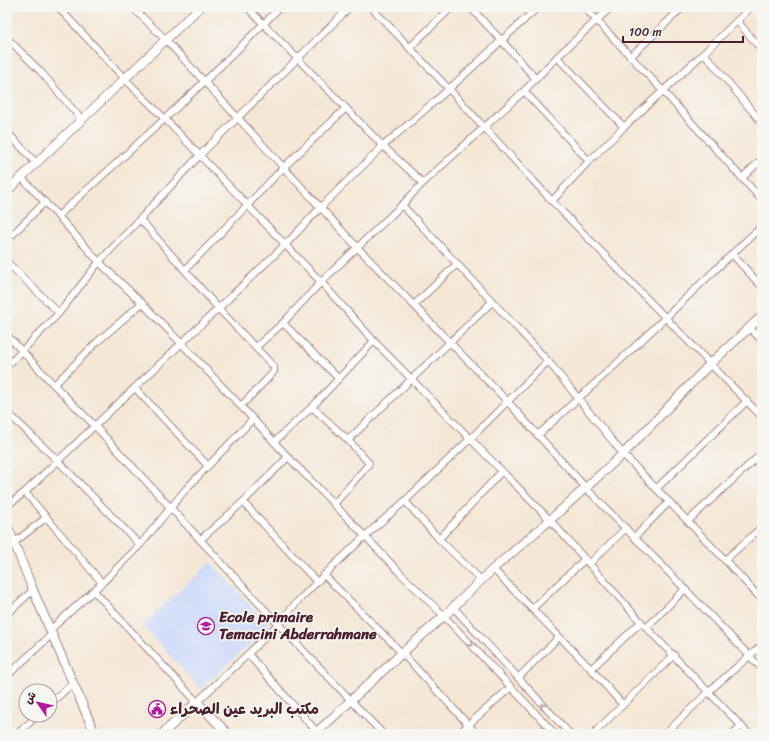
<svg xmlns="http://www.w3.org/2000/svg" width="769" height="741" font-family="Sriracha,'Playpen Sans Arabic',sans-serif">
<rect width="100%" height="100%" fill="#f6f6f2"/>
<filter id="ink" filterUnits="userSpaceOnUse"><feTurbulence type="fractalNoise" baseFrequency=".025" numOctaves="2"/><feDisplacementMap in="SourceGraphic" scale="8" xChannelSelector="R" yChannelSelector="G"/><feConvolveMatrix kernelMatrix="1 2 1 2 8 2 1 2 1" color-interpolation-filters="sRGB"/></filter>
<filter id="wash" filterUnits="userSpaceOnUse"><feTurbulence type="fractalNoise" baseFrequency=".012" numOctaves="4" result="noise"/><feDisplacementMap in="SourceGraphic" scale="16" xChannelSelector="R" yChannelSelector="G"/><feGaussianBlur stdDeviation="0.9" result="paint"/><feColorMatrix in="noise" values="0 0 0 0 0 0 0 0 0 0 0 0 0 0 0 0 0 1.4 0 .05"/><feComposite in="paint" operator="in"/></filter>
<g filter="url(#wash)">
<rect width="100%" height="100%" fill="#f5e7d5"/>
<!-- built -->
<polygon fill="#cedafa" points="211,562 269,626 201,689 142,625"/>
</g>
<g filter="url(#ink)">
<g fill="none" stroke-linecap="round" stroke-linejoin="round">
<!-- minor casing -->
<g stroke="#a08380" stroke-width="8">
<g id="minor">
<polyline points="58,7 125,79 165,119 321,282 374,341 550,520 641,622 749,734"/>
<polyline points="132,7 166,40 357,247 507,401 586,488 685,589"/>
<polyline points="247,7 383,146 423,183"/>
<polyline points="371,7 449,89 552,201 762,417"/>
<polyline points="470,7 502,41 536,79"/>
<polyline points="584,7 663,91 762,200"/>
<polyline points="737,21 762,50"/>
<polyline points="7,38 41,72 81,119"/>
<polyline points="409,48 452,7"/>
<polyline points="704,53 762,123"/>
<polyline points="557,57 624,127"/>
<polyline points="630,57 683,7"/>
<polyline points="524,91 589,161"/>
<polyline points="7,132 36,163"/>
<polyline points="21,177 58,216 99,262 142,303 181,343 253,419 288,457 365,536 402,575 444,616 555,734"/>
<polyline points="742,178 762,159"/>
<polyline points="552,201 589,161 624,127 704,53 751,7"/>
<polyline points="402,205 548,361 623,454 725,560 762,600"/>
<path d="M 58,216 C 133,148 209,80 280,7"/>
<polyline points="140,219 218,308 274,367 274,371 272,374 241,406"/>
<polyline points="7,240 45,202"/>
<polyline points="732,254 762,287"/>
<polyline points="7,262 59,313"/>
<polyline points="185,270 284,167 346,108"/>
<polyline points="414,305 457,264"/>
<polyline points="283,323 338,378"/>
<polyline points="750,328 762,341"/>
<polyline points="7,335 54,385 95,426 278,624 383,734"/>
<polyline points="256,347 283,323 321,282 402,205 423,183 524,91 557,57 611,7"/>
<polyline points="7,366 22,351 59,313 99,262 140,219 200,155 350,7"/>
<polyline points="54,385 96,343 142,303"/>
<polyline points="135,388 208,466"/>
<polyline points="312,407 348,440 492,302"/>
<polyline points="7,412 58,461 140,545"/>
<path d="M 538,435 C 563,412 589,389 614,366 C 664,320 712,272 762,226"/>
<polyline points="274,442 312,407 374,341"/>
<polyline points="656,489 747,401"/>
<polyline points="25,492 102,583"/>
<polyline points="405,501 439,539 502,471"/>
<polyline points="243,502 317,582"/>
<polyline points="334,504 368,465 369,463 366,460 348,440"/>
<polyline points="7,506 25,492 285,245 321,207 383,146 449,89 538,7"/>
<polyline points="688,521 762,453"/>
<polyline points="635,537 669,502"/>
<polyline points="439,539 481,580"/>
<polyline points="200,540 243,502 288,457"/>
<polyline points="7,548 47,517"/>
<polyline points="725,560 762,527"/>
<polyline points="589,564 626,528"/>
<polyline points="493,569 591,669 623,705"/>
<polyline points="324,575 402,653 477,734"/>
<polyline points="94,591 197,702 248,654 278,624 297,602 324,575 365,536 405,501 470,439 548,361"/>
<polyline points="453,607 570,734"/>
<polyline points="532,609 585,559"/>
<polyline points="7,614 33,590"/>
<polyline points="647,627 685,589 762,669"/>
<polyline points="50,630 102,583 140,545 186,489 253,419"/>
<polyline points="248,654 317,732"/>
<polyline points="591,669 641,622"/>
<polyline points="7,676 52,634"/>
<polyline points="518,678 559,637"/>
<polyline points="50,704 73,683"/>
<polyline points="17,734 38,715"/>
<polyline points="458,734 511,687"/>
<polyline points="593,734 674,655"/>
<polyline points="665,734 708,692 762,645"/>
<polyline points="732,734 741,726"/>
</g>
</g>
<!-- tertiary casing -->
<g stroke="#a08380" stroke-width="10">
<g id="tertiary">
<polyline points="7,191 200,7"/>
<polyline points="7,525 33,590 95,734"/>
<polyline points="162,734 197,702 228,734"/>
<polyline points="315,734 402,653 444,616 493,569 550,520 623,454 710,364 762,316"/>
</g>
</g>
<!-- minor -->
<use href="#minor" stroke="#fff" stroke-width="6"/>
<!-- tertiary -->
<use href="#tertiary" stroke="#fff" stroke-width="8"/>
</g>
<!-- one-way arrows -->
<defs><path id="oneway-chevron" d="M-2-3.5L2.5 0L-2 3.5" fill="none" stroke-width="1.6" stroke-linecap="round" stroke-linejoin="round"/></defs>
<g stroke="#ae9aa0">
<use href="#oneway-chevron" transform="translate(471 644) rotate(47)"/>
<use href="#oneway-chevron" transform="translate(543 706) rotate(-132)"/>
</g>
</g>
<!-- icons -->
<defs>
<g id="school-ring" transform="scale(0.9)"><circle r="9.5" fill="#f6f6f2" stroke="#b5179e" stroke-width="1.5"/><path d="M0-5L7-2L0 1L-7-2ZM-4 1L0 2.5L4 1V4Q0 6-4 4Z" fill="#b5179e"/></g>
<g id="civic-ring" transform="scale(0.9)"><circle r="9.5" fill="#f6f6f2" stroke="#b5179e" stroke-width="1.5"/><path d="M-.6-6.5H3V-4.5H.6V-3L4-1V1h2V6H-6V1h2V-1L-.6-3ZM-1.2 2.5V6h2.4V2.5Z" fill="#b5179e"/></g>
</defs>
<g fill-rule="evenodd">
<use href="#school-ring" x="206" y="626"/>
<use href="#civic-ring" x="157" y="709"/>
</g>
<g text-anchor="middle" stroke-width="3.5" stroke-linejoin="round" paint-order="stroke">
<!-- poi labels -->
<g font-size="15" font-weight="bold" fill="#4a1f2b" stroke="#f6f6f2" text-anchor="start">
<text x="219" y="622">Ecole primaire<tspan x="219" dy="17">Temacini Abderrahmane</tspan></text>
<text x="170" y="714">مكتب البريد عين الصحراء</text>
</g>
</g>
<!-- margin -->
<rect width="769" height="741" fill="none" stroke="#f6f6f2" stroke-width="24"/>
<!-- north arrow -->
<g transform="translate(38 703) rotate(304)"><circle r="19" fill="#f6f6f2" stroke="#b1a0a2"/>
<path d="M0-3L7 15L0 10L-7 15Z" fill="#b5179e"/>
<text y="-6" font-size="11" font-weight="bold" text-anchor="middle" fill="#4a1f2b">ش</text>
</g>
<!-- scale -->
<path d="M623 36v6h120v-6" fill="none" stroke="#4a1f2b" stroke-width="2"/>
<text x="629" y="36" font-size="12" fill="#4a1f2b" stroke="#f6f6f2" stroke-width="3" paint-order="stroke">100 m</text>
</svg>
